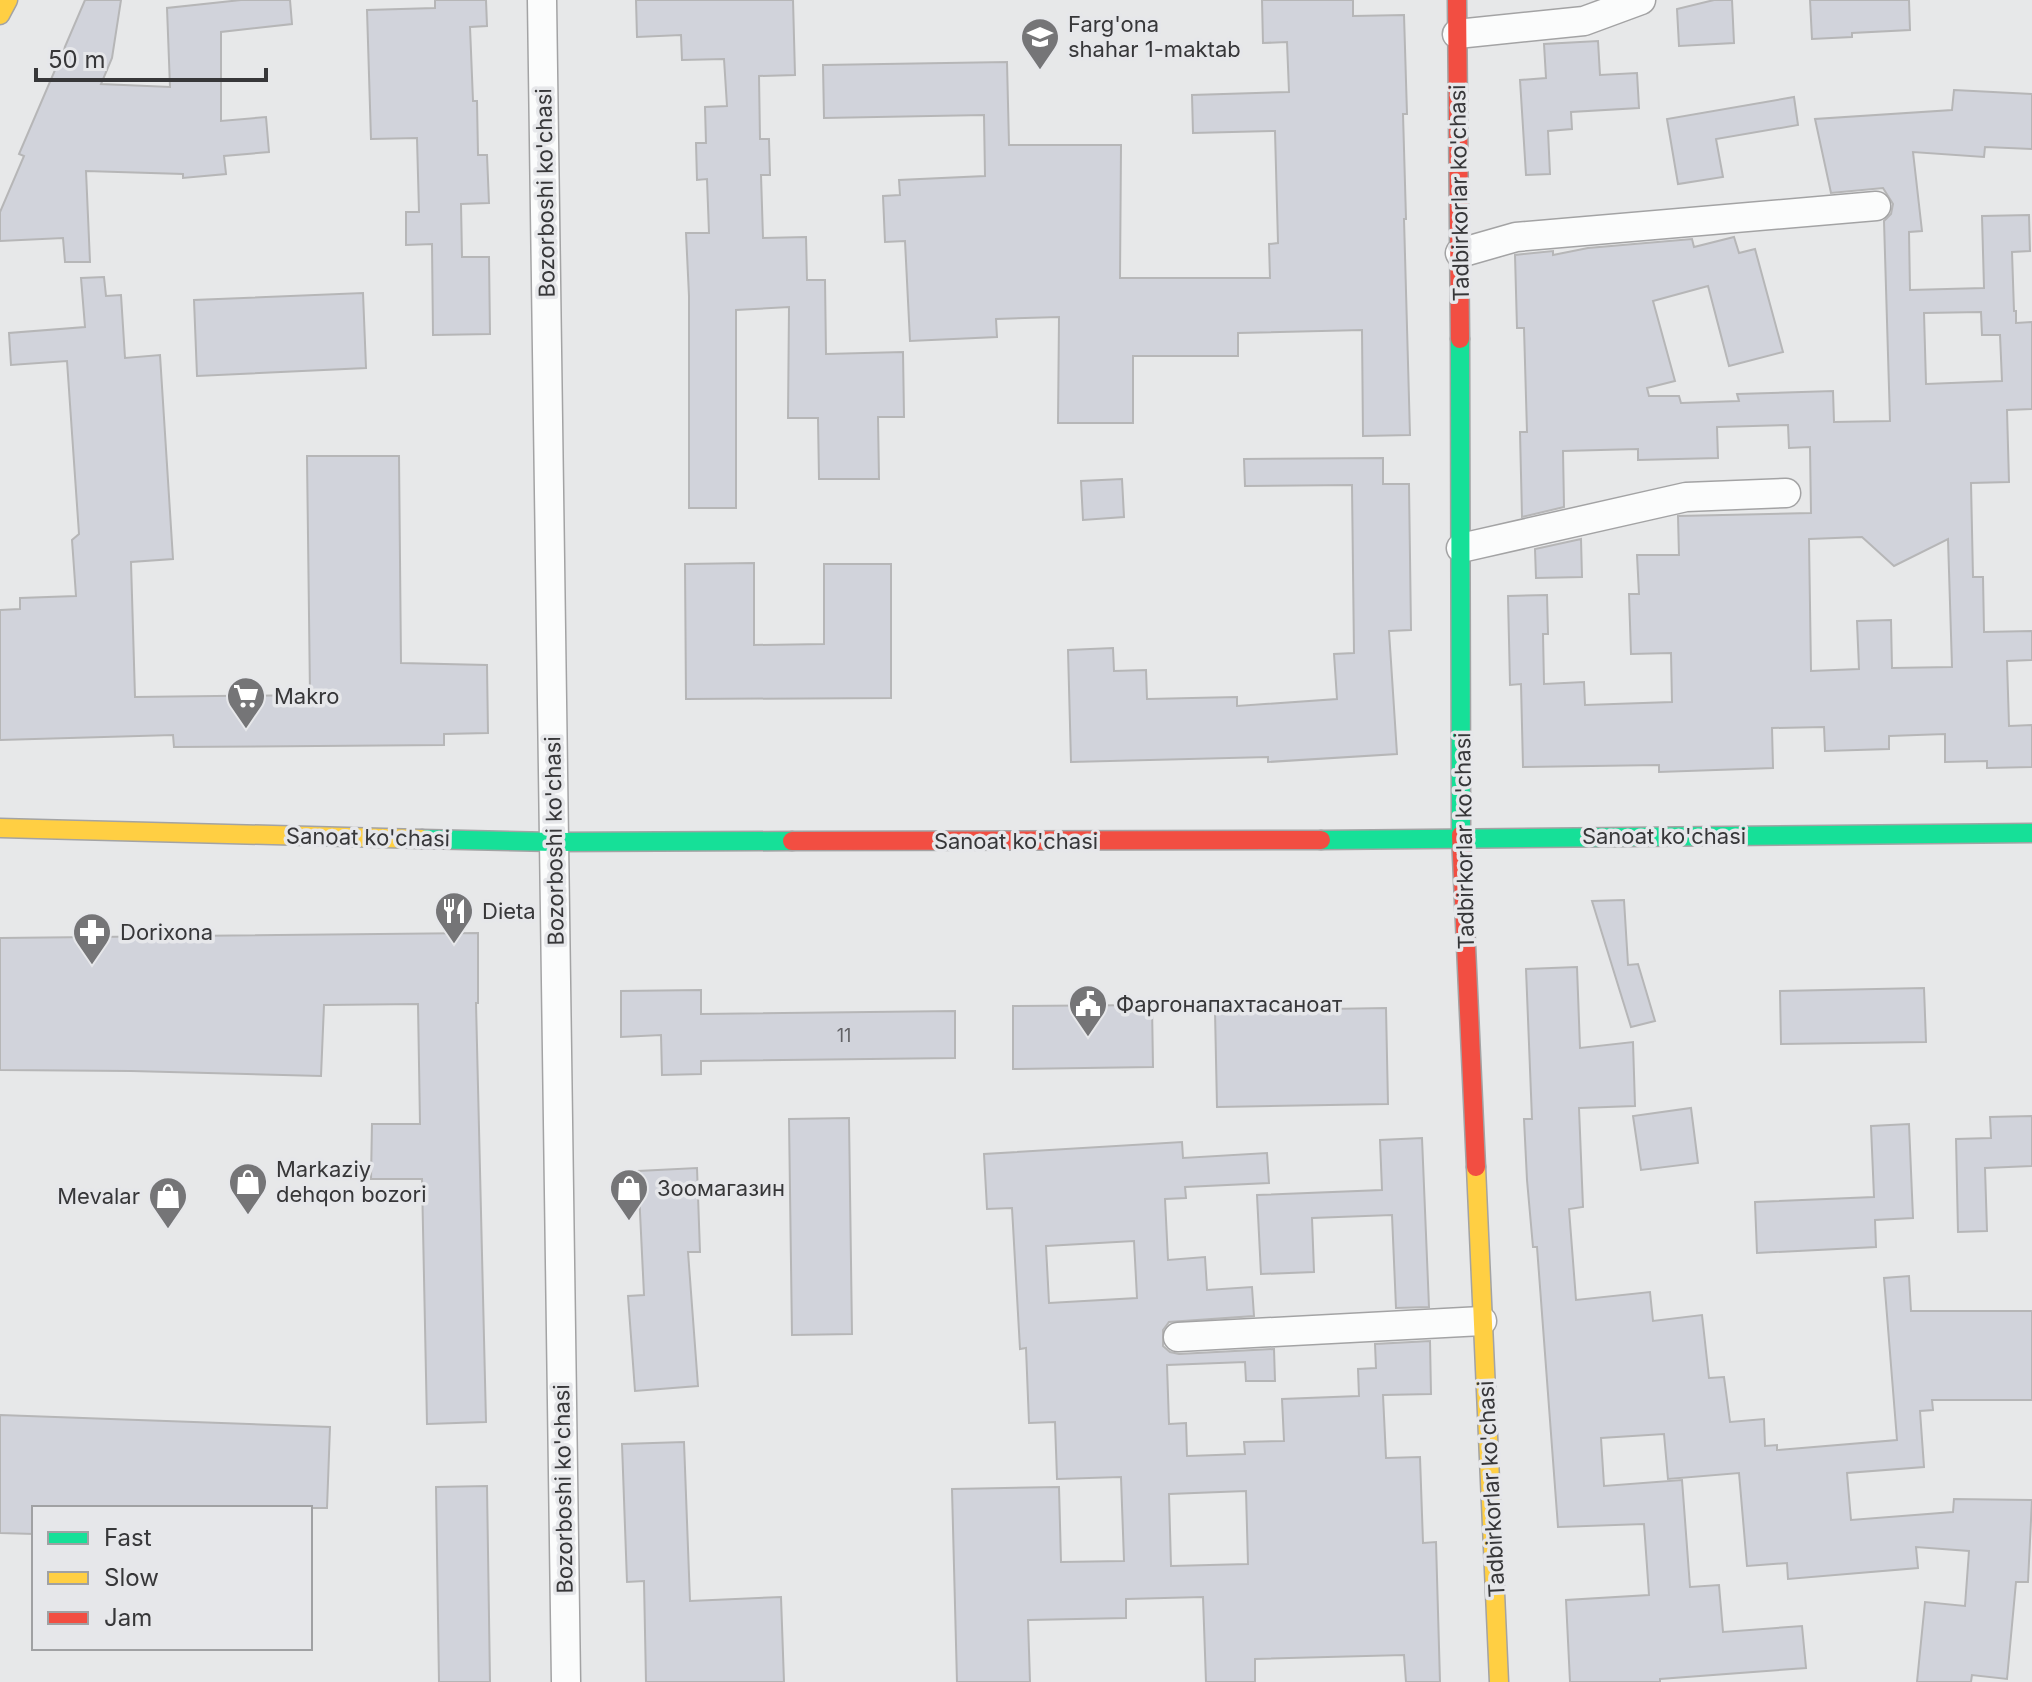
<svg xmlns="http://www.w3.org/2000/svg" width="2032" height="1682" font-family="Inter,sans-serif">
<rect width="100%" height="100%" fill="#e7e8e9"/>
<!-- building -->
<g fill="#d1d3db" stroke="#b6b6b7" stroke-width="2" fill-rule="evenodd">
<polygon points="85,0 121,0 112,58 101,84 170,87 167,8 241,0 290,0 292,24 221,32 221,121 266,117 269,152 224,156 226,174 183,178 183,174 86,171 90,262 65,262 63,238 0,241 0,212 24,156 19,154"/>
<polygon points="435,0 486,0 487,26 470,27 473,101 477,101 478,155 487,155 489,203 461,204 462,257 489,257 490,334 433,335 432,244 406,245 406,212 419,212 417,138 371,139 367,10 435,8"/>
<polygon points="636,0 793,0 795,75 759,76 760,139 769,139 770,175 761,175 763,238 806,237 807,280 825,280 826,354 903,352 904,417 878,417 879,479 819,479 818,418 788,418 789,307 736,310 736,508 689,508 689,296 686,233 709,233 707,179 697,180 696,143 706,143 705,107 727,106 724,59 682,60 681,35 637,37"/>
<polygon points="1262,0 1353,0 1353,16 1404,15 1407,114 1403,114 1406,219 1404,219 1410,435 1363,436 1362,330 1238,333 1238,356 1133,356 1133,423 1058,423 1059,317 996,319 997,337 910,341 905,241 885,242 883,196 900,195 899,180 985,176 984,115 824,118 823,65 1007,62 1009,145 1121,145 1120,278 1270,278 1269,244 1278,243 1275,131 1193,133 1192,95 1289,92 1287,42 1263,43"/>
<polygon points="1714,0 1732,0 1734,43 1679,46 1677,9"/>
<polygon points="1810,0 1909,0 1910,30 1852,33 1852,37 1812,39"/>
<polygon points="1598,41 1600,75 1637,73 1639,108 1571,112 1572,129 1548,131 1550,174 1526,175 1520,80 1546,78 1544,44"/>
<path d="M 1954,90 L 2032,94 L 2032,149 L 1985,147 L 1984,157 L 1913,152 L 1922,231 L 1909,232 L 1910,290 L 1984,288 L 1982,216 L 2029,215 L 2030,251 L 2012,252 L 2014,311 L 2016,311 L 2016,323 L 2032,322 L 2032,409 L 2007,410 L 2009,482 L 1971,483 L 1973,577 L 1983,577 L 1984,632 L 2032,631 L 2032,660 L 2007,661 L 2009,726 L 2032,725 L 2032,767 L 1987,768 L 1987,761 L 1945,762 L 1945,734 L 1889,736 L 1889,749 L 1825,751 L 1824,727 L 1772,728 L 1773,768 L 1659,772 L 1659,765 L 1523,767 L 1521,684 L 1510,685 L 1508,596 L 1547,595 L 1548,634 L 1543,634 L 1544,684 L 1584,682 L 1585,705 L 1672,702 L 1671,653 L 1631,654 L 1629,594 L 1639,594 L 1637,555 L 1679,555 L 1678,516 L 1811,513 L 1810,447 L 1789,448 L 1788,425 L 1717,427 L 1718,458 L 1638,460 L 1638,449 L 1563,451 L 1564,507 L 1522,517 L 1520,432 L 1527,432 L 1524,328 L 1517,328 L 1515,255 L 1553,251 L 1553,255 L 1588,248 L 1692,239 L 1694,247 L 1734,237 L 1739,253 L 1755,249 L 1783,352 L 1729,366 L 1708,286 L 1653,301 L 1675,381 L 1647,388 L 1649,396 L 1679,396 L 1681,403 L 1739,401 L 1737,394 L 1833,391 L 1834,422 L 1890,421 L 1884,221 L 1891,214 L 1893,204 L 1883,188 L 1831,193 L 1815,119 L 1952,110 ZM 1981,312 L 1982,335 L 2000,335 L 2002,381 L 1926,384 L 1924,313 ZM 1862,537 L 1894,566 L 1948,539 L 1952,667 L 1892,668 L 1891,620 L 1857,621 L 1859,669 L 1811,671 L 1809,539 Z"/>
<polygon points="1794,97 1798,125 1716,139 1723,177 1678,184 1667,119"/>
<polygon points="104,277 106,296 121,295 125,358 160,355 173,559 131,562 135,697 310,695 307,456 399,456 401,663 487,665 488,733 444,734 444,745 174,747 173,735 0,740 0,610 20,609 20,598 76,596 72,540 79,534 67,361 11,365 9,333 85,327 81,278"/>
<polygon points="363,293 366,368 197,376 194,300"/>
<polygon points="1383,458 1383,484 1409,484 1411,630 1389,631 1397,754 1268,762 1268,757 1071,762 1068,650 1113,648 1114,671 1146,670 1147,699 1237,697 1237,706 1337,699 1334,654 1354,653 1352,485 1245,486 1244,459"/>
<polygon points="1122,479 1124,517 1083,520 1081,481"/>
<polygon points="1581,539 1582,577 1536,578 1535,549"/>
<polygon points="754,563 754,645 824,644 824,564 891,564 891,698 686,699 685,564"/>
<polygon points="1624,900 1628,965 1638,964 1655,1021 1631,1027 1592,901"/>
<polygon points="478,933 478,1003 476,1003 486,1422 427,1424 422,1179 371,1179 372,1124 420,1124 418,1004 324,1005 321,1076 131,1071 0,1070 0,938"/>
<polygon points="1577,967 1580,1048 1633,1042 1635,1106 1579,1108 1583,1207 1569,1209 1576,1300 1650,1292 1653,1321 1702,1315 1709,1378 1724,1377 1730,1422 1764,1419 1765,1446 1777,1445 1777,1450 1897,1440 1884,1278 1909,1276 1911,1311 2032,1311 2032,1400 1932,1400 1933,1410 1920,1411 1924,1467 1847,1473 1851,1520 1953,1512 1954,1499 2032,1500 2028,1582 2016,1582 2007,1679 1972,1675 1971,1682 1917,1682 1925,1602 1965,1606 1969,1551 1916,1547 1918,1568 1788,1579 1787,1563 1747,1566 1739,1473 1668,1479 1664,1434 1601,1438 1604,1486 1682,1480 1690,1587 1719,1585 1723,1632 1802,1626 1806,1668 1660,1679 1660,1682 1570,1682 1566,1600 1649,1595 1644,1524 1558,1527 1537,1247 1533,1247 1527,1180 1524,1119 1532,1119 1526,969"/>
<polygon points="1924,988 1926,1042 1781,1044 1780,991"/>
<polygon points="701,990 701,1014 955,1011 955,1058 701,1061 701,1074 662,1075 661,1035 621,1037 621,991"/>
<polygon points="1152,1005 1153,1067 1013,1069 1013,1006"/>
<polygon points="1386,1008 1388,1104 1217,1107 1215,1011"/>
<polygon points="1691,1108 1698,1163 1641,1170 1633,1116"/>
<polygon points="2032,1116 2032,1166 1985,1168 1987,1231 1958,1232 1956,1139 1991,1138 1990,1117"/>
<polygon points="849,1118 852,1334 792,1335 789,1119"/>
<polygon points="1909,1124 1913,1218 1875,1220 1876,1247 1757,1253 1755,1202 1874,1197 1871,1126"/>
<polygon points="1422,1138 1429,1307 1396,1308 1392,1215 1312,1218 1314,1272 1261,1274 1257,1195 1382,1190 1380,1140"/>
<path d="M 1182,1142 L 1183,1158 L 1267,1153 L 1269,1183 L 1185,1187 L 1186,1198 L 1165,1199 L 1168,1260 L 1205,1257 L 1207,1290 L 1252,1287 L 1254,1316 L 1169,1322 L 1163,1330 L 1163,1346 L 1170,1352 L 1179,1354 L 1274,1349 L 1275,1381 L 1246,1381 L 1245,1362 L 1167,1365 L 1169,1424 L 1186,1423 L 1187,1456 L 1245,1454 L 1244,1442 L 1284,1441 L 1282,1399 L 1359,1396 L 1358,1369 L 1376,1368 L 1375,1344 L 1430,1341 L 1431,1394 L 1383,1395 L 1386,1458 L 1420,1457 L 1423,1543 L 1436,1542 L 1440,1682 L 1406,1682 L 1404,1655 L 1255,1659 L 1255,1682 L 1206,1682 L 1203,1597 L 1126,1599 L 1126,1618 L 1028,1620 L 1030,1682 L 957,1682 L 952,1489 L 1059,1487 L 1061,1562 L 1124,1561 L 1121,1477 L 1057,1479 L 1055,1422 L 1029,1423 L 1026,1348 L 1020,1349 L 1012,1208 L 987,1209 L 984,1154 ZM 1134,1241 L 1137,1298 L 1049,1303 L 1046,1246 ZM 1246,1491 L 1248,1564 L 1171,1566 L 1169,1494 Z"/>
<polygon points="697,1168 700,1252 688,1252 698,1386 635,1391 628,1296 644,1295 638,1171"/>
<polygon points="0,1415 330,1427 327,1508 34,1508 34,1534 0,1533"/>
<polygon points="684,1442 690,1601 781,1597 784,1682 646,1682 644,1581 627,1582 622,1444"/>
<polygon points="487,1486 490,1682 439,1682 436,1487"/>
</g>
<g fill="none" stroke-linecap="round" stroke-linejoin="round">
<!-- street casing -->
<g stroke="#a3a3a4" stroke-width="31">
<g id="street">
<polyline points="542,0 566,1682"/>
<polyline points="1457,34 1584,21 1641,0"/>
<polyline points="1460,253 1516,237 1876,206"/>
<polyline points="1461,548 1686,497 1786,493"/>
<polyline points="1178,1337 1482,1321"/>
</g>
</g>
<!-- fast casing -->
<g stroke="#a3a3a4" stroke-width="21">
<g id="fast">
<polyline points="1460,339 1461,835"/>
<polyline points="422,839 554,842 792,841"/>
<polyline points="1321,840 2032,833"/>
</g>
</g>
<!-- slow casing -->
<g stroke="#a3a3a4" stroke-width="21">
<g id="slow">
<polyline points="0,15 8,0"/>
<polyline points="0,828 422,839"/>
<polyline points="1476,1167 1499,1682"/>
</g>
</g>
<!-- jam casing -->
<g stroke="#a3a3a4" stroke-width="21">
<g id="jam">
<polyline points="1457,0 1460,339"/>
<polyline points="1461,835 1476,1167"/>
<polyline points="792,841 1321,840"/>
</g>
</g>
<!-- street -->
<use href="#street" stroke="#fbfcfc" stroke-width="28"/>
<!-- fast -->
<use href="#fast" stroke="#16e098" stroke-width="18"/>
<!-- slow -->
<use href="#slow" stroke="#ffcf43" stroke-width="18"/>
<!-- jam -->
<use href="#jam" stroke="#f24e42" stroke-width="18"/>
</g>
<!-- icons -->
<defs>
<g id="school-pin" transform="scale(2)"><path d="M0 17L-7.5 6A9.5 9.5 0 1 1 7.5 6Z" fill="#757577" stroke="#e6e7ea"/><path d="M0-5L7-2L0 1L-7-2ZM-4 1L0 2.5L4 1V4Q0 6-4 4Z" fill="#fff"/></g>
<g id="supermarket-pin" transform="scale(2)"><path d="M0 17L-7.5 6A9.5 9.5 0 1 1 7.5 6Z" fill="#757577" stroke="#e6e7ea"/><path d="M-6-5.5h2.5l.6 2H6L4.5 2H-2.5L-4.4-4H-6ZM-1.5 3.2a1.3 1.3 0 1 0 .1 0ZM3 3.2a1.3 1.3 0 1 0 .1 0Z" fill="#fff"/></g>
<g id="restaurant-pin" transform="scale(2)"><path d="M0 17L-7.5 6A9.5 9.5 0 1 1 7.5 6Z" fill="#757577" stroke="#e6e7ea"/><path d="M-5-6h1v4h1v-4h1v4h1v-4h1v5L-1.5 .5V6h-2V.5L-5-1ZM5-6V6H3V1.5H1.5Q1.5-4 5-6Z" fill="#fff"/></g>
<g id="pharmacy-pin" transform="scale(2)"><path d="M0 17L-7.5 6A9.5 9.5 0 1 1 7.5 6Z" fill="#757577" stroke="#e6e7ea"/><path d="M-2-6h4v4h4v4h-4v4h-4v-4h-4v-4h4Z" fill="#fff"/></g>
<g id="civic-pin" transform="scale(2)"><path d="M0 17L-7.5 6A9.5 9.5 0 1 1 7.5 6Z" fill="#757577" stroke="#e6e7ea"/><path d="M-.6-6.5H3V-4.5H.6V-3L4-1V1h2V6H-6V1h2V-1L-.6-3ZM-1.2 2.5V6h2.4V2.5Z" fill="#fff"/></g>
<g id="shop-pin" transform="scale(2)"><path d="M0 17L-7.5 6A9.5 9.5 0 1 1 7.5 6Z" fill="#757577" stroke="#e6e7ea"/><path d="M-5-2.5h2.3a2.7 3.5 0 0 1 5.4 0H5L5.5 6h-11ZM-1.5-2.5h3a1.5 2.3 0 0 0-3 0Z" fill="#fff"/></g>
</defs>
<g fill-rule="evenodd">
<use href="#school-pin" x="1040" y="37"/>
<use href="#supermarket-pin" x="246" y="696"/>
<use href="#restaurant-pin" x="454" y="911"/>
<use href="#pharmacy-pin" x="92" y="932"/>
<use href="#civic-pin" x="1088" y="1004"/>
<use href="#shop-pin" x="248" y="1182"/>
<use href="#shop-pin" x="629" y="1188"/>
<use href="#shop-pin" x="168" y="1196"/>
</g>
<g text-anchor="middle" stroke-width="7" stroke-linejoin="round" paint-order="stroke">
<!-- number labels -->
<g font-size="18" fill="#606064">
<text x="844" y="1042">11</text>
</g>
<!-- poi labels -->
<g font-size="22" fill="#373739" stroke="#e6e7ea" text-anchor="start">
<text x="1068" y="32">Farg'ona<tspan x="1068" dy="25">shahar 1-maktab</tspan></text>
<text x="274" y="704">Makro</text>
<text x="482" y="919">Dieta</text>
<text x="120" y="940">Dorixona</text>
<text x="1116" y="1012">Фаргонапахтасаноат</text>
<text x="276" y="1177">Markaziy<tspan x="276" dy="25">dehqon bozori</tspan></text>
<text x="657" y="1196">Зоомагазин</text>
<text x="140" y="1204" text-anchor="end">Mevalar</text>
</g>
<!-- street labels -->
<g font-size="22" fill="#373739" stroke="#e6e7ea">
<text transform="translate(545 193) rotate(-91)" y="8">Bozorboshi ko'chasi</text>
<text transform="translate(1459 193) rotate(-91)" y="8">Tadbirkorlar ko'chasi</text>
<text x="1664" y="844">Sanoat ko'chasi</text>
<text transform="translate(368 837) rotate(1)" y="8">Sanoat ko'chasi</text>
<text transform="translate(554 841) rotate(-91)" y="8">Bozorboshi ko'chasi</text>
<text x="1016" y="849">Sanoat ko'chasi</text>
<text transform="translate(1464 841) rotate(-91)" y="8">Tadbirkorlar ko'chasi</text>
<text transform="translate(563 1489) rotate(-91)" y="8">Bozorboshi ko'chasi</text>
<text transform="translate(1491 1489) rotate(-93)" y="8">Tadbirkorlar ko'chasi</text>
</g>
</g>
<!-- legend -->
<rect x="32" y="1506" width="280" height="144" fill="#e6e7ea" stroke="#a0a1a3" stroke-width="2"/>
<rect x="48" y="1532" width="40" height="12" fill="#16e098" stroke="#a0a1a3" stroke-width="2"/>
<text x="104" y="1546" font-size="24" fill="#373739">Fast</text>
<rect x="48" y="1572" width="40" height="12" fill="#ffcf43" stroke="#a0a1a3" stroke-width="2"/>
<text x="104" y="1586" font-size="24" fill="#373739">Slow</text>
<rect x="48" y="1612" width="40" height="12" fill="#f24e42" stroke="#a0a1a3" stroke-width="2"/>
<text x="104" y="1626" font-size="24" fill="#373739">Jam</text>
<!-- scale -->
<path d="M36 68v12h230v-12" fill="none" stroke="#373739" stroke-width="4"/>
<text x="48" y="68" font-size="24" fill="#373739" stroke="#e6e7ea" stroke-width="6" paint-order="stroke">50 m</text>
</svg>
